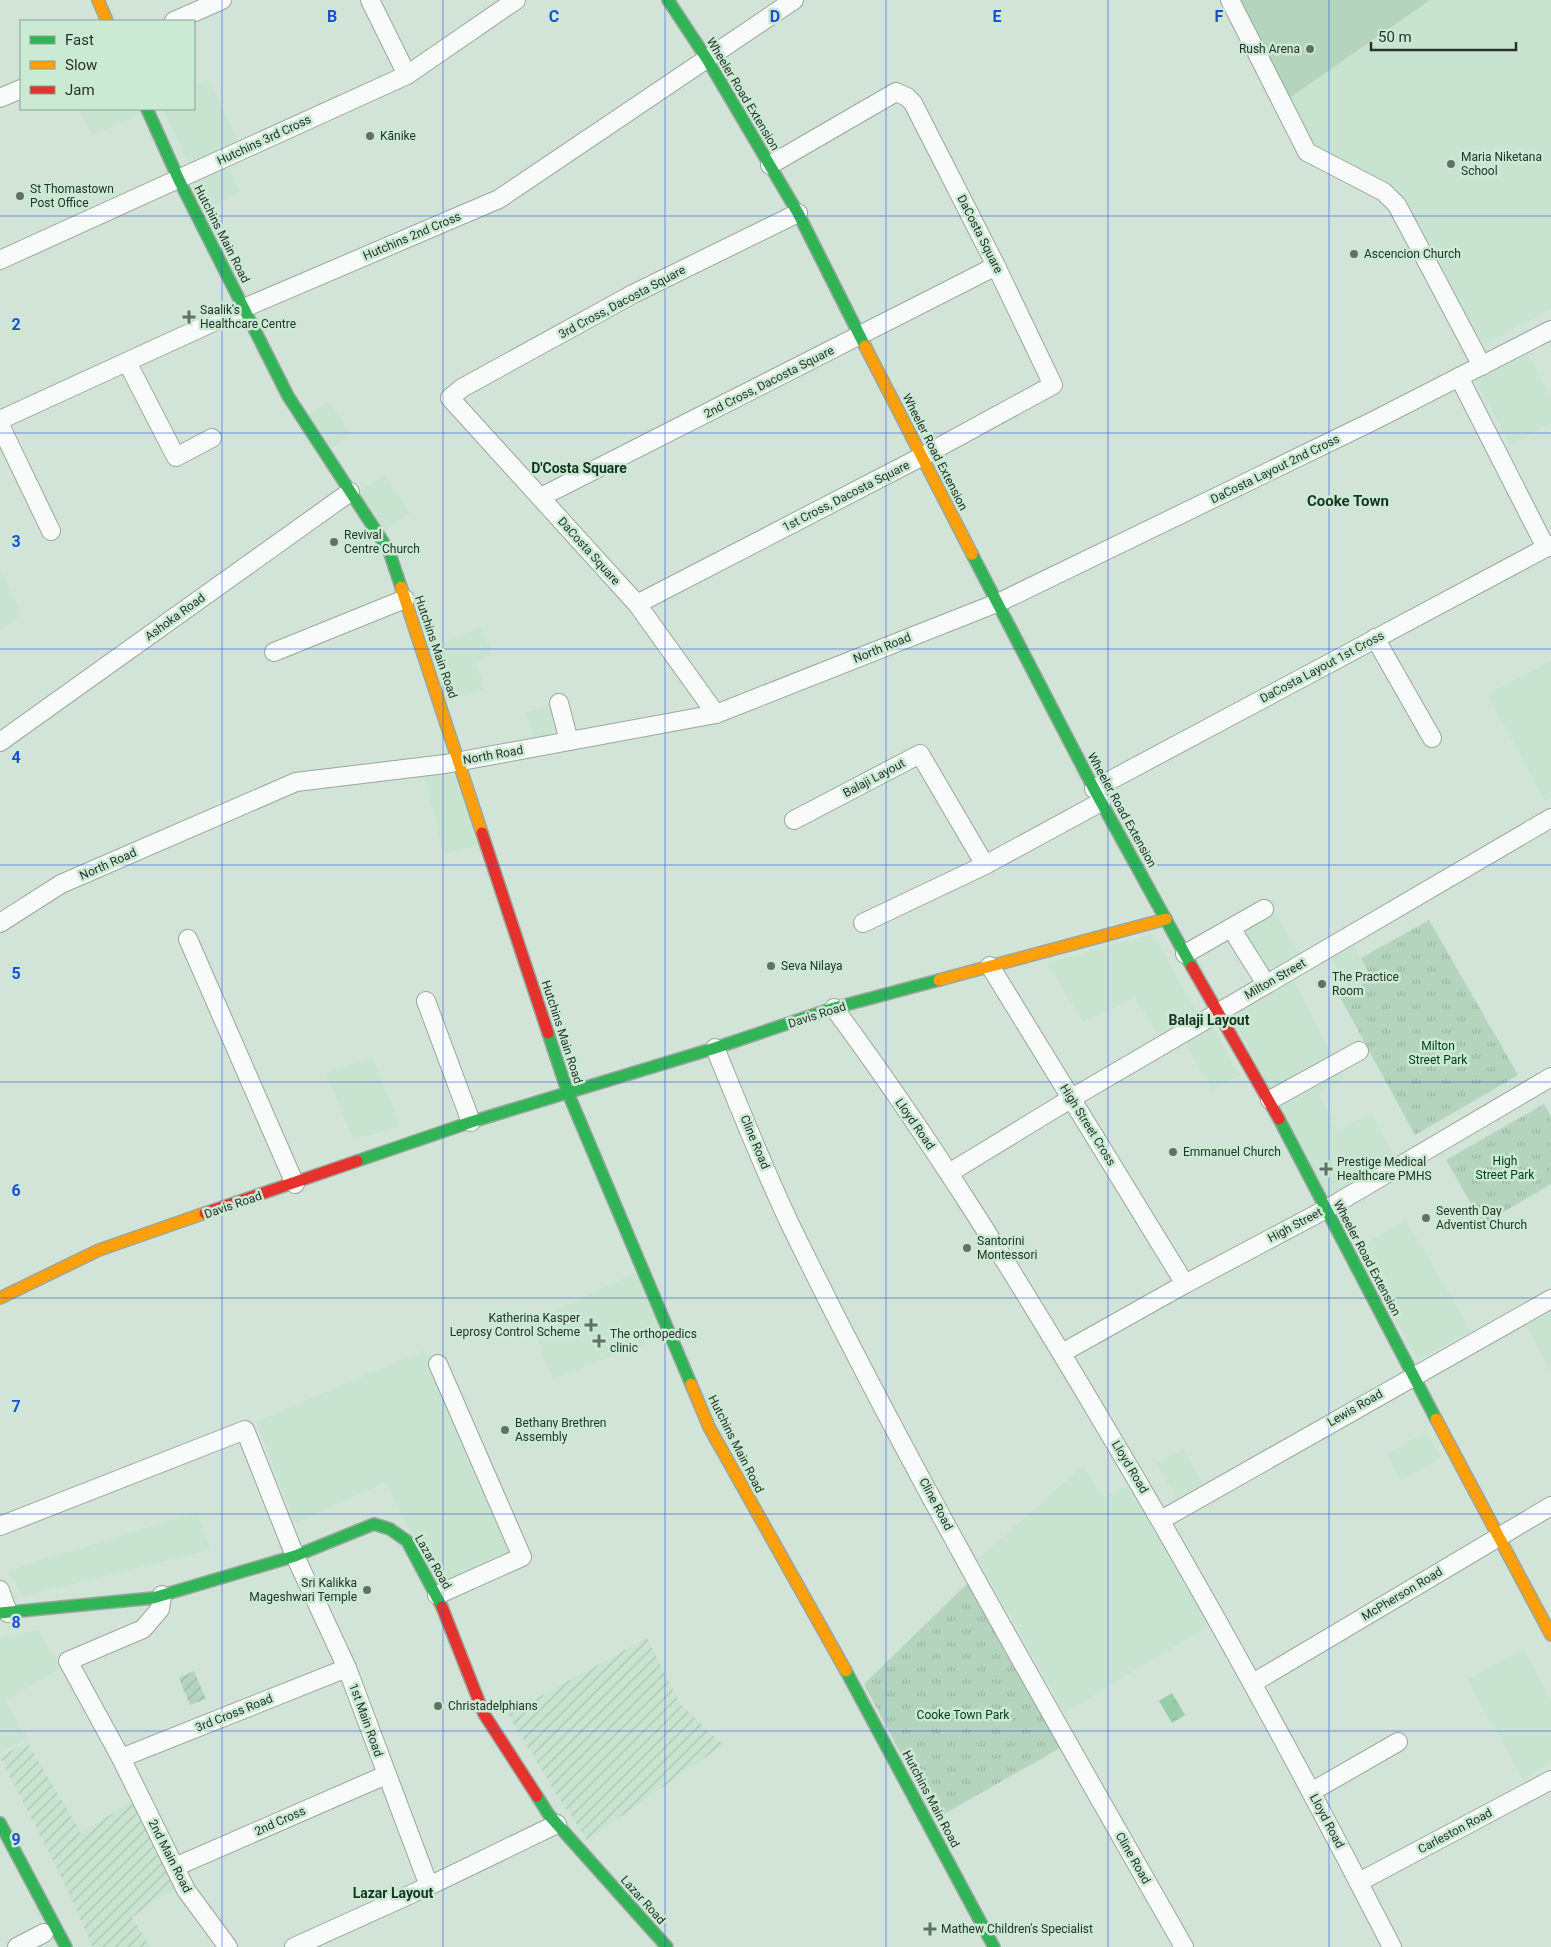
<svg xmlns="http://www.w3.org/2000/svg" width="1551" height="1947" font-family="Roboto,sans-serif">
<defs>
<pattern id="industrial-furrows" width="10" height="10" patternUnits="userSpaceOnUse" patternTransform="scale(1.25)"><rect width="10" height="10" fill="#c8e4d0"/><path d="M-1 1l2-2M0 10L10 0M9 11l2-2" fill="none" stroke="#acc4b3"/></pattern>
<pattern id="park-tufts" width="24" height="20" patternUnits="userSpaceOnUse" patternTransform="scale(1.25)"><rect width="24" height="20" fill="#b4d4be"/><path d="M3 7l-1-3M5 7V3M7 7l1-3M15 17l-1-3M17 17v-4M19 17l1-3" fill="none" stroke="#9bb6a3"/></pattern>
<pattern id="garden-furrows" width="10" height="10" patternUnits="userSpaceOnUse" patternTransform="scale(1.25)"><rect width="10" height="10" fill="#b4d4be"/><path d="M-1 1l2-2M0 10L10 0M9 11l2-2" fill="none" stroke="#9bb6a3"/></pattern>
<pattern id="water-ripples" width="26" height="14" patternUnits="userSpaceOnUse" patternTransform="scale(1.25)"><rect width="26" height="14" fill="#98cdaa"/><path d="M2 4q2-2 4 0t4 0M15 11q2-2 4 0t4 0" fill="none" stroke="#83b092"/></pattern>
</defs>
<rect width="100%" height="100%" fill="#d2e3d7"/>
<!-- built -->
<g fill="#c8e4d0">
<polygon points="1430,0 1551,0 1551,309 1484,345 1390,183 1312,145 1288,99"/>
<polygon points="209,79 239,142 189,165 163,109 194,109 194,86"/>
<polygon points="79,109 140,109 142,113 91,136"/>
<polygon points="227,161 240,192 205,209 191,177"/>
<polygon points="1525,350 1551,398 1551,423 1510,445 1473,376"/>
<polygon points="329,401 351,434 328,450 306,417"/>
<polygon points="385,475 410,513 380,534 356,493"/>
<polygon points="0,570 21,614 0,631"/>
<polygon points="480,627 492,653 475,663 485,689 445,702 426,650"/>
<polygon points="1551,661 1551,797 1544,801 1488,694"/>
<polygon points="558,704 567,739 534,744 526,712"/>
<polygon points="458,768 482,845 443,854 424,772"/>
<polygon points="1273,909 1300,954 1267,976 1240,928"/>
<polygon points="1153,934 1198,1015 1160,1038 1135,998 1083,1022 1047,963"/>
<polygon points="1353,944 1373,979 1350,992 1331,958"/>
<polygon points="1293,979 1344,1079 1319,1093 1338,1130 1371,1113 1396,1160 1329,1199 1231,1015"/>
<polygon points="1212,1025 1240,1075 1212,1090 1184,1041"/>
<polygon points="372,1057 401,1127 353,1139 326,1074"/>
<polygon points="1406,1220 1471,1331 1418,1360 1354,1250"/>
<polygon points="638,1272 665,1337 553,1378 530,1322"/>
<polygon points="1551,1311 1551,1373 1526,1325"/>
<polygon points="425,1350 515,1553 440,1587 386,1482 295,1523 256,1422"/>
<polygon points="1426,1432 1441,1458 1400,1481 1386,1454"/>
<polygon points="1183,1449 1202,1484 1176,1498 1157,1463"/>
<polygon points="1083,1466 1103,1498 1129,1485 1214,1622 1065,1713 978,1559"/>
<polygon points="198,1512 210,1550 24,1596 7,1571"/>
<polygon points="38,1630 61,1667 6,1701 27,1738 0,1753 0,1638"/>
<polygon points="1523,1649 1551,1699 1551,1763 1523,1779 1467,1680"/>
</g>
<!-- industrial -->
<g fill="url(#industrial-furrows)">
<polygon points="647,1638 680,1704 723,1745 587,1840 555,1792 508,1714"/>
<polygon points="27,1742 81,1833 135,1799 179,1885 132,1917 150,1947 93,1947 59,1872 0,1757"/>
</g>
<!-- grass -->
<polygon fill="#b4d4be" points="1236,0 1430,0 1288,99"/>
<!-- park -->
<g fill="url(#park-tufts)">
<polygon points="1429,920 1518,1075 1415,1135 1340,997 1372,979 1361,958"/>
<polygon points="1544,1104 1551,1116 1551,1184 1483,1224 1446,1160"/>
<polygon points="971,1580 1065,1745 935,1819 864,1684"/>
</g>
<!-- garden -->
<polygon fill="url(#garden-furrows)" points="194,1671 206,1699 190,1705 179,1678"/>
<!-- water -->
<polygon fill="url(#water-ripples)" points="1172,1693 1185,1715 1172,1723 1159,1701"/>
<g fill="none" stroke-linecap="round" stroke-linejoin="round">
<!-- street casing -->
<g stroke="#9aa79e" stroke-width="20">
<g id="street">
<polyline points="370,0 407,75"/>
<polyline points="1230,0 1307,152 1384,192 1397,205 1482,366"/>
<polyline points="174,21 222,0"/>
<polyline points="0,98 21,89"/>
<polyline points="0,260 407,75 516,0"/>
<polyline points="127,362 176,457 212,438"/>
<polyline points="1459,377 1546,548"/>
<polyline points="0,420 244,308 499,199 794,0"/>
<polyline points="0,425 51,531"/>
<polyline points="541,497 996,266"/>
<polyline points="637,604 921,457 1053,385 996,266 913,103 907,97 896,92 770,165"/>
<polyline points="1375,638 1432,738"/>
<polyline points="274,652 405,599"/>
<polyline points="559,703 569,741"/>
<polyline points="716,714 637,604 450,398 462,388 633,294 798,213"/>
<polyline points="0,742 350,492"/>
<polyline points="1094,789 1551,545"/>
<polyline points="794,820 920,754 985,865 1101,802"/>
<polyline points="0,923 61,884 296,782 445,764 716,714 1002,601 1373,421 1551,330"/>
<polyline points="863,923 985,865"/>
<polyline points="1231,928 1266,984"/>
<polyline points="188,939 295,1184"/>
<polyline points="1185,954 1264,909"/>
<polyline points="990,966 1185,1284"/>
<polyline points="426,1001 471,1122"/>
<path d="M 834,1008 C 932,1140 1019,1281 1103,1423 C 1205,1594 1301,1769 1392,1947"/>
<path d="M 715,1048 C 739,1106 762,1165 789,1222 C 909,1469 1048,1708 1184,1947"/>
<polyline points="1270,1100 1359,1051"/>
<polyline points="949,1173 1072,1098 1551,818"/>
<polyline points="1062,1353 1185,1284 1330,1207 1551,1077"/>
<polyline points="1161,1520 1551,1299"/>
<polyline points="0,1526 245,1430 295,1556 347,1668 429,1886"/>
<polyline points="0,1590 8,1613"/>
<polyline points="162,1595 160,1609 143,1629 68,1661 121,1758 186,1890 228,1947"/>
<polyline points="437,1595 522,1557 438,1364"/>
<polyline points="1253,1683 1551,1506"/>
<polyline points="121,1758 347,1668"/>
<polyline points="1311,1792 1398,1742"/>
<polyline points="175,1867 386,1775"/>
<polyline points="1359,1882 1551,1780"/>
<polyline points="17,1947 44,1933"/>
<polyline points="294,1947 429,1886 557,1824"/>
</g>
</g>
<!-- fast casing -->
<g stroke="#9aa79e" stroke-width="14">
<g id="fast">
<polyline points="668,0 707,59 798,213 865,346"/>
<polyline points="147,109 179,180 288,396 389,551 401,587"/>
<polyline points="972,554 1094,789 1192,967"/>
<polyline points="548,1033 568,1093 691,1384"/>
<polyline points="1279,1119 1436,1419"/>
<polyline points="357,1161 471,1122 715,1048 834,1008 939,980"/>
<polyline points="0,1613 153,1598 295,1556 374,1524 390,1529 407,1541 442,1607"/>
<polyline points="846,1671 994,1947"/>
<polyline points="537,1796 549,1815 667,1947"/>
<polyline points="0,1823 66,1947"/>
</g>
</g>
<!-- slow casing -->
<g stroke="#9aa79e" stroke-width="14">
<g id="slow">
<polyline points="98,0 107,21"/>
<polyline points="865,346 972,554"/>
<polyline points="401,587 482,833"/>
<polyline points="939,980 1166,919"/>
<polyline points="0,1298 99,1250 205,1213"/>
<polyline points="691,1384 709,1427 846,1671"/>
<polyline points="1436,1419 1551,1635"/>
</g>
</g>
<!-- jam casing -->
<g stroke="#9aa79e" stroke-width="14">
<g id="jam">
<polyline points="482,833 548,1033"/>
<polyline points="1192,967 1279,1119"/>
<polyline points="205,1213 357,1161"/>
<polyline points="442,1607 484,1714 537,1796"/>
</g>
</g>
<!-- street -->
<use href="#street" stroke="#f8fbf9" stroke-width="18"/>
<!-- fast -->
<use href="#fast" stroke="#30b455" stroke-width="11"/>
<!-- slow -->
<use href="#slow" stroke="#ff9f0a" stroke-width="11"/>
<!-- jam -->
<use href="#jam" stroke="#e5322d" stroke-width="11"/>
</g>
<!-- grid -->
<path fill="none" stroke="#1d4ed8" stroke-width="1" stroke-opacity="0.55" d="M 222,0 L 222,1947M 443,0 L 443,1947M 665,0 L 665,1947M 886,0 L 886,1947M 1108,0 L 1108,1947M 1329,0 L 1329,1947M 0,216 L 1551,216M 0,433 L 1551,433M 0,649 L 1551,649M 0,865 L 1551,865M 0,1082 L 1551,1082M 0,1298 L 1551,1298M 0,1514 L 1551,1514M 0,1731 L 1551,1731"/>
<!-- markers -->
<g fill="#627067" stroke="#cbead4" stroke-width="2">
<circle cx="1310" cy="49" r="5"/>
<circle cx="370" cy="136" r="5"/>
<circle cx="1451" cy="164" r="5"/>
<circle cx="20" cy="196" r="5"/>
<circle cx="1354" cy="254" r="5"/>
<path d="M186.5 309.5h5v5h5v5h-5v5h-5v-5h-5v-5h5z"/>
<circle cx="334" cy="542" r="5"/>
<circle cx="771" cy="966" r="5"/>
<circle cx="1322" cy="984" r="5"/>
<circle cx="1173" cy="1152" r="5"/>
<path d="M1323.5 1161.5h5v5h5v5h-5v5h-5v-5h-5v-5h5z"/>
<circle cx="1426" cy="1218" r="5"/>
<circle cx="967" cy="1248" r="5"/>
<path d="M588.5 1317.5h5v5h5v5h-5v5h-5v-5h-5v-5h5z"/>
<path d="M596.5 1333.5h5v5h5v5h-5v5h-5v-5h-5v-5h5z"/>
<circle cx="505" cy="1430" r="5"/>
<circle cx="367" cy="1590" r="5"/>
<circle cx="438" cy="1706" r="5"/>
<path d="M927.5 1921.5h5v5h5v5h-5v5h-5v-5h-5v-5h5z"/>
</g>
<g text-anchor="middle" stroke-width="5" stroke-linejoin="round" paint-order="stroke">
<!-- poi labels -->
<g font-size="12" fill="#26322a" stroke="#cbead4" text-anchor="start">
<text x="1300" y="53" text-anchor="end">Rush Arena</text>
<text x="380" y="140">Kānike</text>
<text x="1461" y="161">Maria Niketana<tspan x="1461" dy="14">School</tspan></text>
<text x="30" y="193">St Thomastown<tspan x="30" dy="14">Post Office</tspan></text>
<text x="1364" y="258">Ascencion Church</text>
<text x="200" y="314">Saalik's<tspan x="200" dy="14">Healthcare Centre</tspan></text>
<text x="344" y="539">Revival<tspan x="344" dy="14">Centre Church</tspan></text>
<text x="781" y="970">Seva Nilaya</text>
<text x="1332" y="981">The Practice<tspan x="1332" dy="14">Room</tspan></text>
<text x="1183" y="1156">Emmanuel Church</text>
<text x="1337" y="1166">Prestige Medical<tspan x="1337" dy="14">Healthcare PMHS</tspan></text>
<text x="1436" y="1215">Seventh Day<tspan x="1436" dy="14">Adventist Church</tspan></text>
<text x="977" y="1245">Santorini<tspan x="977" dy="14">Montessori</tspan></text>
<text x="580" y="1322" text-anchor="end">Katherina Kasper<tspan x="580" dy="14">Leprosy Control Scheme</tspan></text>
<text x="610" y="1338">The orthopedics<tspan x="610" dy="14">clinic</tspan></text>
<text x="515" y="1427">Bethany Brethren<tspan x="515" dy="14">Assembly</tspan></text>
<text x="357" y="1587" text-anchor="end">Sri Kalikka<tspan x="357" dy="14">Mageshwari Temple</tspan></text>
<text x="448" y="1710">Christadelphians</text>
<text x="941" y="1933">Mathew Children's Specialist</text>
</g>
<!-- street labels -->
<g font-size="12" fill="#26322a" stroke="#cbead4">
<text transform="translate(743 94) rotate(59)" y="4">Wheeler Road Extension</text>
<text transform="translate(264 140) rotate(-25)" y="4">Hutchins 3rd Cross</text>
<text transform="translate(222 234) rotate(63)" y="4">Hutchins Main Road</text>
<text transform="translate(980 234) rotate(63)" y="4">DaCosta Square</text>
<text transform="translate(412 236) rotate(-23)" y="4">Hutchins 2nd Cross</text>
<text transform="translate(622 302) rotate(-28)" y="4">3rd Cross, Dacosta Square</text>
<text transform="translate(769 382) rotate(-27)" y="4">2nd Cross, Dacosta Square</text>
<text transform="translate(935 452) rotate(63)" y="4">Wheeler Road Extension</text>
<text transform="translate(1275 469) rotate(-26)" y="4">DaCosta Layout 2nd Cross</text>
<text transform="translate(846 496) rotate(-27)" y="4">1st Cross, Dacosta Square</text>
<text transform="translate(589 551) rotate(48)" y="4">DaCosta Square</text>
<text transform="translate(175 617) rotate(-36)" y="4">Ashoka Road</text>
<text transform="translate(436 647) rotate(71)" y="4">Hutchins Main Road</text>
<text transform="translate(882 648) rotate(-22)" y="4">North Road</text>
<text transform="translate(1322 667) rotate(-28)" y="4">DaCosta Layout 1st Cross</text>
<text transform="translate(493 755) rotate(-10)" y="4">North Road</text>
<text transform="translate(874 778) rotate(-28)" y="4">Balaji Layout</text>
<text transform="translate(1122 810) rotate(61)" y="4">Wheeler Road Extension</text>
<text transform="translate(108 864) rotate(-24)" y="4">North Road</text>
<text transform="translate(1275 979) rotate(-30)" y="4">Milton Street</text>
<text transform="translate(817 1015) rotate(-18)" y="4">Davis Road</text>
<text transform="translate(562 1032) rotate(72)" y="4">Hutchins Main Road</text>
<text transform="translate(915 1124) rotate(55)" y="4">Lloyd Road</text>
<text transform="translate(1088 1125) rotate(58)" y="4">High Street Cross</text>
<text transform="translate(755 1142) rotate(67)" y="4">Cline Road</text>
<text transform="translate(233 1205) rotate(-19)" y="4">Davis Road</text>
<text transform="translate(1295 1225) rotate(-28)" y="4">High Street</text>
<text transform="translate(1367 1258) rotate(62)" y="4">Wheeler Road Extension</text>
<text transform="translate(1355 1408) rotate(-30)" y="4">Lewis Road</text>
<text transform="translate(736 1444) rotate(63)" y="4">Hutchins Main Road</text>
<text transform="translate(1130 1467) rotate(59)" y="4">Lloyd Road</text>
<text transform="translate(936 1504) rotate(62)" y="4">Cline Road</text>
<text transform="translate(433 1562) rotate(60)" y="4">Lazar Road</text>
<text transform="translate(1402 1594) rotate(-31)" y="4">McPherson Road</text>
<text transform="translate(234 1713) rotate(-22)" y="4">3rd Cross Road</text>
<text transform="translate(366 1720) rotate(70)" y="4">1st Main Road</text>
<text transform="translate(931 1799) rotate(62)" y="4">Hutchins Main Road</text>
<text transform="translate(280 1821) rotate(-24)" y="4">2nd Cross</text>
<text transform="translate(1327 1821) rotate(62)" y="4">Lloyd Road</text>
<text transform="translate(1455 1831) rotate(-28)" y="4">Carleston Road</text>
<text transform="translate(170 1856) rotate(63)" y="4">2nd Main Road</text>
<text transform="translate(1133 1858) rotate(60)" y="4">Cline Road</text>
<text transform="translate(643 1900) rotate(48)" y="4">Lazar Road</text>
</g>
<!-- park labels -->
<g font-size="12" fill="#023a1f" stroke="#cbead4">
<text x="1438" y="1050">Milton<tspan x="1438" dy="14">Street Park</tspan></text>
<text x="1505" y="1165">High<tspan x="1505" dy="14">Street Park</tspan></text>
<text x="963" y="1719">Cooke Town Park</text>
</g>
<!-- neighbourhood labels -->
<g font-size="14" font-weight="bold" fill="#183222" stroke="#cbead4">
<text x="579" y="473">D'Costa Square</text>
<text x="1209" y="1025">Balaji Layout</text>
<text x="393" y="1898">Lazar Layout</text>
</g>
<!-- quarter labels -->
<g font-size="15" font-weight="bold" fill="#183222" stroke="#cbead4">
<text x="1348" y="506">Cooke Town</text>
</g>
</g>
<g font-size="16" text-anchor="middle" font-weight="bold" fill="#1d4ed8" stroke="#cbead4" stroke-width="5" stroke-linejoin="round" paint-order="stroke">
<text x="332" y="22">B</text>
<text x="554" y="22">C</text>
<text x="775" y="22">D</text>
<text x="997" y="22">E</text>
<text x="1219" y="22">F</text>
<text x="16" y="330">2</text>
<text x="16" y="547">3</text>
<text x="16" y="763">4</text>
<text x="16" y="979">5</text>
<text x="16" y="1196">6</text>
<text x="16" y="1412">7</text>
<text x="16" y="1628">8</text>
<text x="16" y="1845">9</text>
</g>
<!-- legend -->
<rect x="20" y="20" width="175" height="90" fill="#cbead4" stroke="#89a090"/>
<rect x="30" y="36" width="25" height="8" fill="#30b455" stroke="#89a090"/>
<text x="65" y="45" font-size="15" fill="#26322a">Fast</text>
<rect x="30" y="61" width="25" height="8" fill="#ff9f0a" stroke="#89a090"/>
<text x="65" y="70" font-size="15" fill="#26322a">Slow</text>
<rect x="30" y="86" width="25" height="8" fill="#e5322d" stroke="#89a090"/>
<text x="65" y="95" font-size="15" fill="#26322a">Jam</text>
<!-- scale -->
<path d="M1371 42v8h145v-8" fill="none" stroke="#26322a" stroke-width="2.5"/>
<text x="1378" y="42" font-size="15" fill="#26322a" stroke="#cbead4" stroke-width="4" paint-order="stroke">50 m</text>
</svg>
